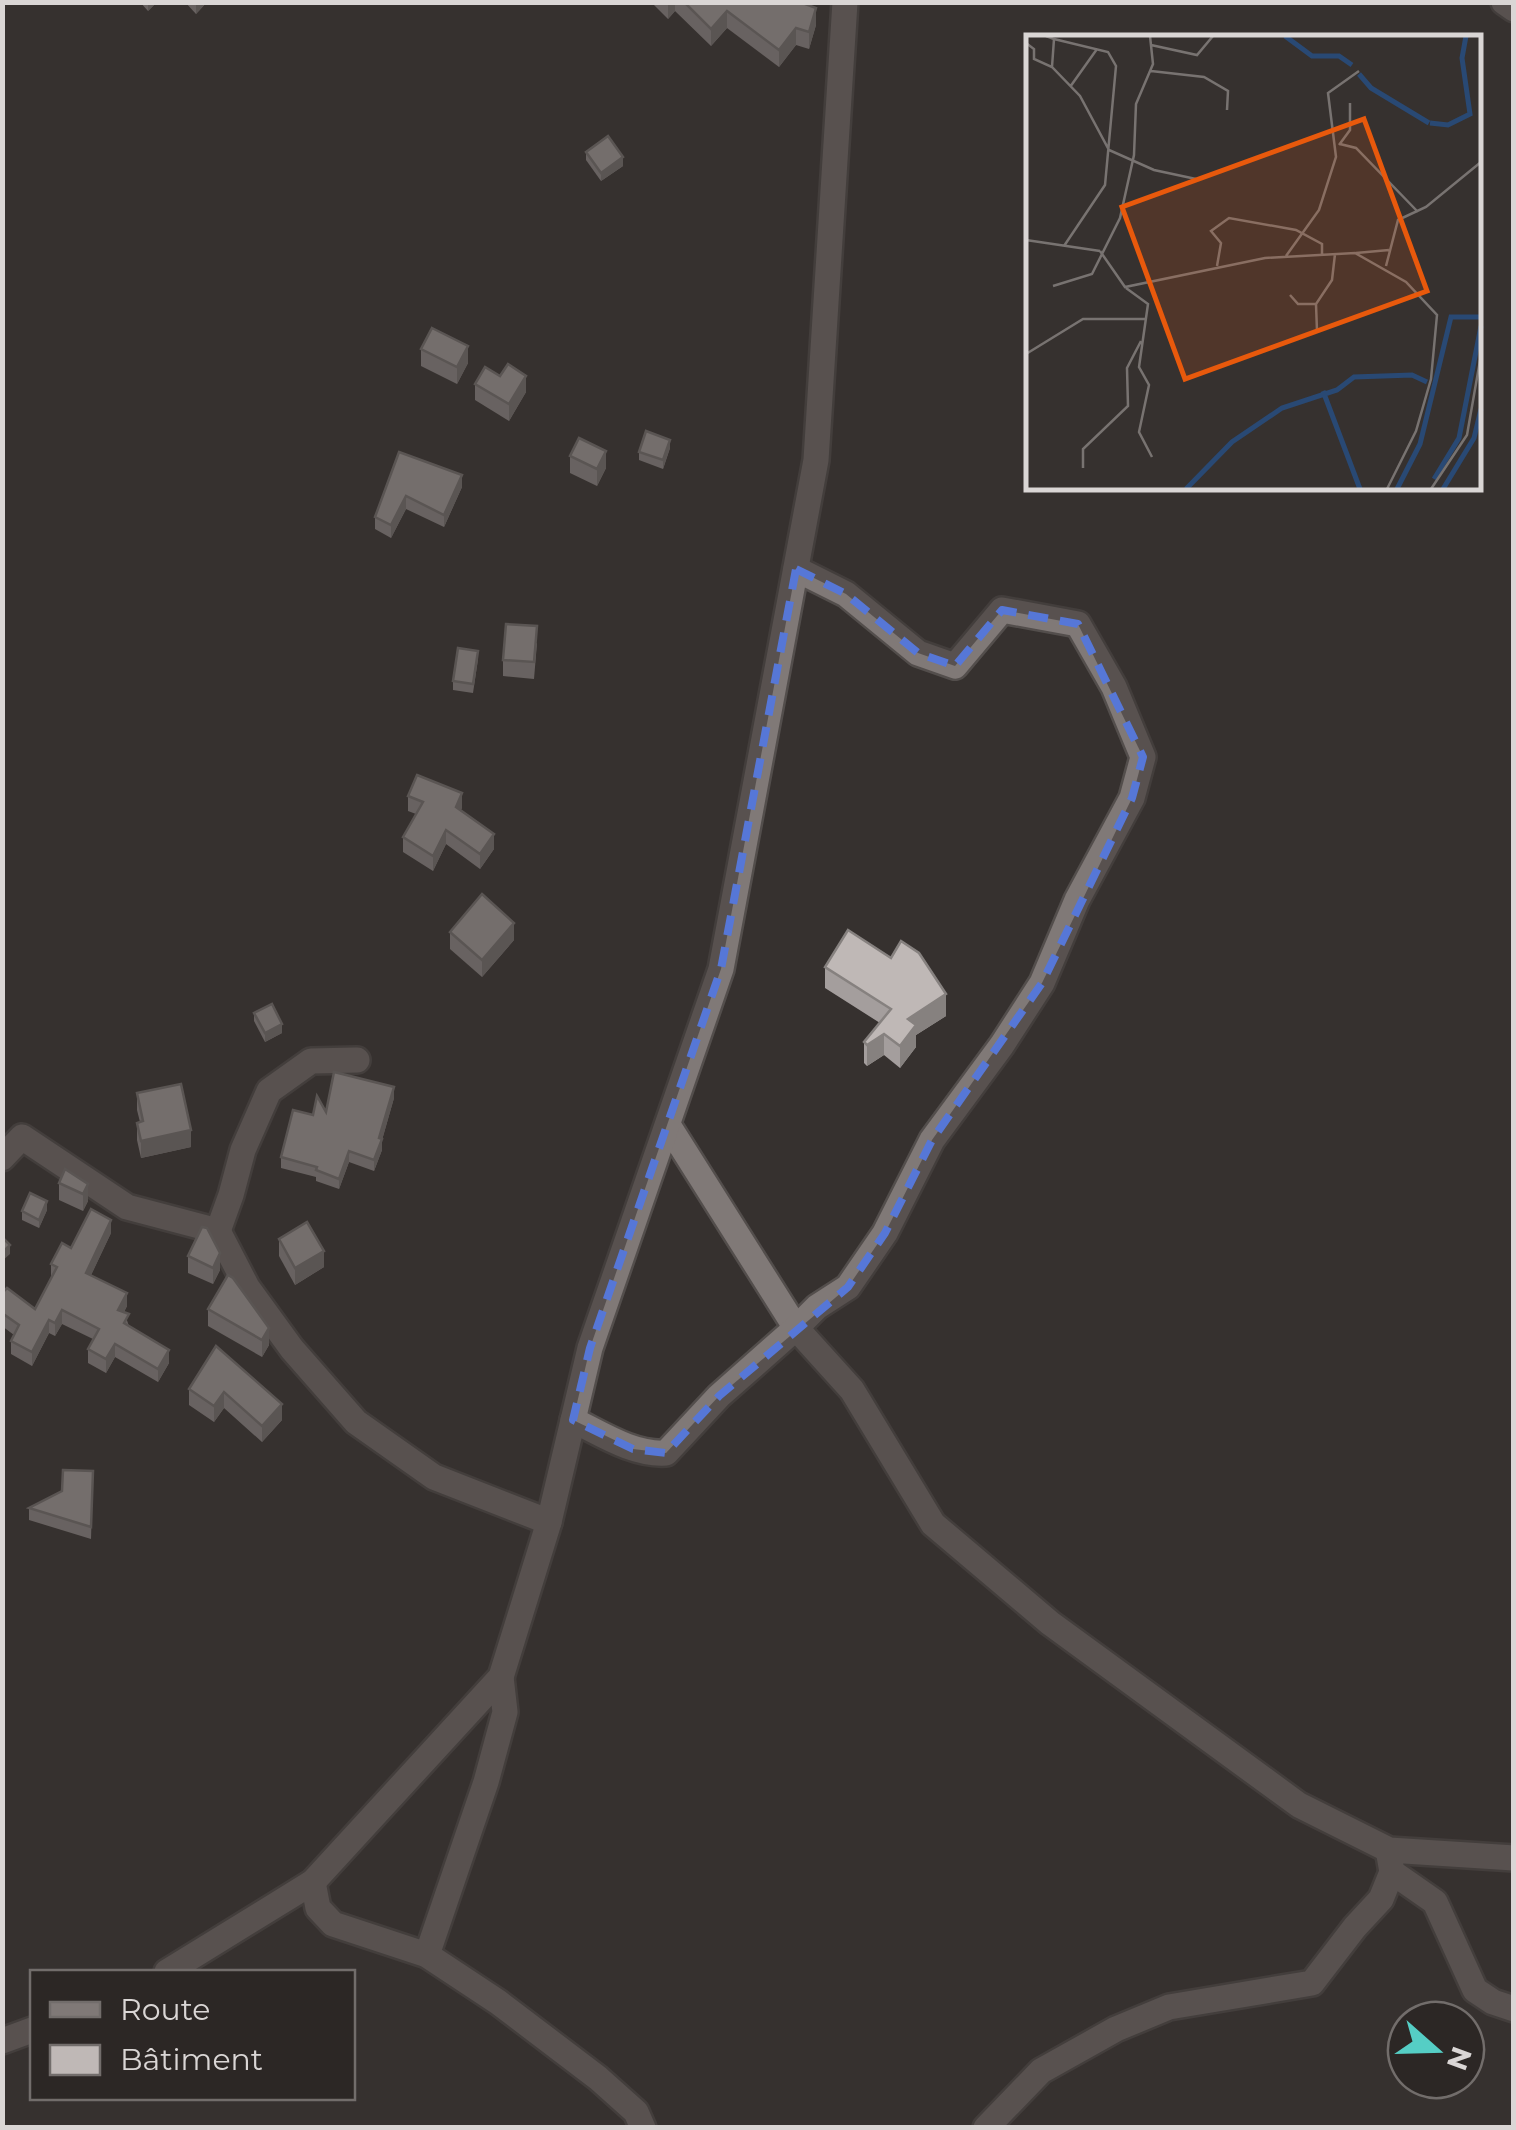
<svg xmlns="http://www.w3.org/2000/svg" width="1516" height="2130" font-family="Montserrat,sans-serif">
<rect width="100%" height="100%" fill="#36312f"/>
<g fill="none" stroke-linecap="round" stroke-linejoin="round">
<!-- minor casing -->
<g stroke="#534e4c" stroke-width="30">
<g id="minor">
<polyline points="1504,2 1514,9"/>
<polyline points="668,1125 796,1328 852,1390 933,1524 1050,1623 1299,1805 1389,1850 1514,1858"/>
<polyline points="2,1158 22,1137 127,1207 218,1231 247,1287 292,1349 356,1422 434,1477 549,1522"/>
<polyline points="218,1231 231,1195 243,1150 269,1091 311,1061 357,1060"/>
<path d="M 573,1420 C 602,1434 633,1455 666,1453 L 719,1396 L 796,1328 L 817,1307 L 848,1287 L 885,1233 L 932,1140 L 1002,1045 L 1042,983 L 1077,900 L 1132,798 L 1143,757 L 1114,687 L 1078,624 L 1002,610 L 955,666 L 918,653 L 846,594 L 796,569"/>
<polyline points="1389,1855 1392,1872 1435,1902 1475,1990 1493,2002 1514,2009"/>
<polyline points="313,1882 318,1908 333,1924 427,1955 498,2002 598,2078 636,2112 643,2128"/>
<polyline points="427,1955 486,1782 505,1712 501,1677"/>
<polyline points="167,1972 313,1882 501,1677 549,1522 590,1348 721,969 816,460 845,2"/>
<polyline points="2,2041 32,2030"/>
<polyline points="986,2128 1041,2071 1116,2029 1169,2007 1312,1983 1355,1927 1381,1899 1392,1872"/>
</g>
</g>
<!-- minor -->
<use href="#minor" stroke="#807977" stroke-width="25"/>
</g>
<!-- wall -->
<g fill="#a49e9d">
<polygon points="140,2 157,2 148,11"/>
<polygon points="185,2 207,2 196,14"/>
<polygon points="651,2 805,2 805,4 816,25 809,49 796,45 779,67 727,28 711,46 675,11 668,19"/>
<polygon points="586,152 623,166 601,181 586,160"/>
<polygon points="421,349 468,363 457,384 421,366"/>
<polygon points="475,384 526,392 509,421 475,400"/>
<polygon points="670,448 663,469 639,460 639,452"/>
<polygon points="399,452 462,487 444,527 406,509 391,538 375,529 375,517"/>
<polygon points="570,456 606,468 597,486 570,473"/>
<polygon points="537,643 534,679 503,676 503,660"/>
<polygon points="478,659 473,693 453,690 453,681"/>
<polygon points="408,796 462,808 460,810 494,849 480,869 446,844 433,871 403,852 403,837 416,814 408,811"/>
<polygon points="450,932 514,940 482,977 450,949"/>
<polygon points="825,967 946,1016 916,1035 916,1047 900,1068 884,1055 867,1066 864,1063 864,1042 880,1023 825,988"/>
<polygon points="254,1013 282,1033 265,1042 254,1021"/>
<polygon points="137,1093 191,1147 141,1158 137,1140 137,1123 140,1122 137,1110"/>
<polygon points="394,1098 382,1140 382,1150 374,1171 349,1162 339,1189 316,1181 316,1177 281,1168 281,1157 313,1115"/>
<polygon points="65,1169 88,1201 83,1211 59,1200 59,1183"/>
<polygon points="47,1210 39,1228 22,1220 22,1211"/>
<polygon points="111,1233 91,1275 127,1306 124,1312 129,1326 169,1363 158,1382 115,1357 106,1373 88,1363 88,1349 93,1339 62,1324 55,1336 49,1333 32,1366 11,1354 11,1341 14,1335 2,1326 2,1293 35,1309 51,1278 51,1264 71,1248"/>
<polygon points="279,1239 324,1267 295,1285 279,1256"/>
<polygon points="188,1256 220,1270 213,1284 188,1273"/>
<polygon points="208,1309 269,1345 262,1357 208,1326"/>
<polygon points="216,1346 282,1420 262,1442 224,1408 214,1422 189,1405 189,1389"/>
<polygon points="93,1471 91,1539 29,1520 29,1508 62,1491"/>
</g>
<!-- shaded-wall -->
<g fill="#86817f">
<polygon points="157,2 148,11 148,3"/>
<polygon points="196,2 207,2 196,14"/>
<polygon points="668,2 675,2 675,11 668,19"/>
<polygon points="816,8 816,25 809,49 809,32"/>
<polygon points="727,11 727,28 711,46 711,29"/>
<polygon points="796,28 796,45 779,67 779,50"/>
<polygon points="623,157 623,166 601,181 601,173"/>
<polygon points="468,346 468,363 457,384 457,367"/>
<polygon points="526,376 526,392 509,421 509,404"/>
<polygon points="670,440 670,448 663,469 663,460"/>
<polygon points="606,451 606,468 597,486 597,469"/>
<polygon points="462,475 462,487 444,527 444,515"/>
<polygon points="406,496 406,509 391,538 391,525"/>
<polygon points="462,793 462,808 456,822 456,807"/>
<polygon points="446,830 446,844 433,871 433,856"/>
<polygon points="494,834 494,849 480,869 480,854"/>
<polygon points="514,923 514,940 482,977 482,960"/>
<polygon points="946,994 946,1016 916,1035 916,1047 900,1068 900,1046 908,1019"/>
<polygon points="282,1024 282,1033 265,1042 265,1033"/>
<polygon points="884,1034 884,1055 867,1066 867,1045"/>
<polygon points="394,1087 394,1098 382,1140 382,1150 374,1171 374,1160"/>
<polygon points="191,1130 191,1147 141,1158 141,1141"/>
<polygon points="349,1151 349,1162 339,1189 339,1179"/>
<polygon points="88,1184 88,1201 83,1211 83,1194"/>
<polygon points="47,1201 47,1210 39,1228 39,1220"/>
<polygon points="111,1220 111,1233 86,1286 86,1273"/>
<polygon points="10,1245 10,1254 2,1261 2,1253"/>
<polygon points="324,1251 324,1267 295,1285 295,1268"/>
<polygon points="220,1253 220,1270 213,1284 213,1268"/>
<polygon points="127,1293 127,1306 118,1323 118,1310"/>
<polygon points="62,1310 62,1324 55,1336 55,1323"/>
<polygon points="49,1320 49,1333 32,1366 32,1352"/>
<polygon points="269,1328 269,1345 262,1357 262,1340"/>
<polygon points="115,1344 115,1357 106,1373 106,1359"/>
<polygon points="169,1350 169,1363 158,1382 158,1369"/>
<polygon points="224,1392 224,1408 214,1422 214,1406"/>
<polygon points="282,1404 282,1420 262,1442 262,1426"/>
</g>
<!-- building -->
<g fill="#bfb8b6" stroke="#86817f" stroke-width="2.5">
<polygon points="684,2 800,2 816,8 809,32 796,28 779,50 727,11 711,29"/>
<polygon points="608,136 623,157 601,173 586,152"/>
<polygon points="432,328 468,346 457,367 421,349"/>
<polygon points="508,364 526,376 509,404 475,384 485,367 500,376"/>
<polygon points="646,431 670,440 663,460 639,452"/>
<polygon points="579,438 606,451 597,469 570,456"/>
<polygon points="399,452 462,475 444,515 406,496 391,525 375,517"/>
<polygon points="506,624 537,626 534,662 503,660"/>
<polygon points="458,648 478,651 473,684 453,681"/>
<polygon points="417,775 462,793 456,807 494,834 480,854 446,830 433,856 403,837 423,802 408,796"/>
<polygon points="482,894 514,923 482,960 450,932"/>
<polygon points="848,930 891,958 901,941 919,953 946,994 908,1019 916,1025 900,1046 884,1034 867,1045 864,1042 891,1009 825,967"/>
<polygon points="272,1004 282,1024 265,1033 254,1013"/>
<polygon points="334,1072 394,1087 379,1138 382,1139 374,1160 349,1151 339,1179 316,1170 317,1167 281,1157 293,1110 313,1115 317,1096 326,1112"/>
<polygon points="181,1084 191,1130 141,1141 137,1123 143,1121 137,1093"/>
<polygon points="65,1169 88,1184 83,1194 59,1183"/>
<polygon points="30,1193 47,1201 39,1220 22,1211"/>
<polygon points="91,1209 111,1220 86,1273 127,1293 118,1310 129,1314 124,1323 169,1350 158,1369 115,1344 106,1359 88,1349 99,1329 62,1310 55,1323 49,1320 32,1352 11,1341 19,1325 2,1313 2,1293 7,1288 35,1309 57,1267 51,1264 62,1243 71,1248"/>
<polygon points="307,1222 324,1251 295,1268 279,1239"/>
<polygon points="202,1227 207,1228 220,1253 213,1268 188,1256"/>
<polygon points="2,1237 10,1245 2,1253"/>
<polygon points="228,1275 233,1278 269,1328 262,1340 208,1309"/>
<polygon points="216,1346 282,1404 262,1426 224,1392 214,1406 189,1389"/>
<polygon points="63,1470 93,1471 91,1527 29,1508 62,1491"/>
</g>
<!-- marked area -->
<path d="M0 0H1516V2130H0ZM 796,569 L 846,594 L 918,653 L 955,666 L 1002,610 L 1078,624 L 1143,757 L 1132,798 L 1042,983 L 932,1140 L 885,1233 L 848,1287 L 719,1396 L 666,1453 L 633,1449 L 573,1420 L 590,1348 L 721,969 Z" fill="#36312f" fill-opacity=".55" fill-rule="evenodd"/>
<path fill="none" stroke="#5677d7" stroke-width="8" stroke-dasharray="20 12" stroke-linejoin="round" d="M 796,569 L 846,594 L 918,653 L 955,666 L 1002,610 L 1078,624 L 1143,757 L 1132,798 L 1042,983 L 932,1140 L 885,1233 L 848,1287 L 719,1396 L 666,1453 L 633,1449 L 573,1420 L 590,1348 L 721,969 Z"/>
<!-- overview -->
<g transform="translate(1026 35)">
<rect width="455" height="455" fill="#36312f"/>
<path fill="none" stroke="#294974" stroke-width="5" d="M 259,1 L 286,21 L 313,21 L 326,30M 333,39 L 345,53 L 403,88M 404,88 L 422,90 L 444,79 L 436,23 L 440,1M 297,356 L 334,454M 408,444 L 433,403 L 455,291M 160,454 L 206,407 L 256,373 L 311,355 L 328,342 L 386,340 L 401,347M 371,454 L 394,409 L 425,282 L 455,282M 417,454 L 448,403 L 455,374"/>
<path fill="none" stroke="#787371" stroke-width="2.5" d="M 20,1 L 28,4 L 26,32M 28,4 L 82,17 L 90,31 L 79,150 L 38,211M 0,8 L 8,14 L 8,24 L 26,32 L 54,61 L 83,115 L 128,135 L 170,144M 455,8 L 455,59M 125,10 L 171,20 L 187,1M 125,36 L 178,42 L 202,56 L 201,75M 44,52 L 71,14M 314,109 L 330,113 L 392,177M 313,110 L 324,95 L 324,68M 0,205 L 74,216M 74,216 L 99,252 L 239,223 L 329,218 L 380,247 L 411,280 L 405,344 L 390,396 L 361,454M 330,218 L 363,215M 260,221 L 293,175 L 310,122 L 302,58 L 333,36M 191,231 L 195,208 L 185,196 L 203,183 L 270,195 L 296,209 L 296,221M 360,231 L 372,185 L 400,172 L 455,127M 27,251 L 66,239 L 94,183 L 108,120 L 110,69 L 127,29 L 124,1M 100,253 L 122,269 L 113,332 L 123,350 L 113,397 L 126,422M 264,260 L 272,269 L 290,269M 291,296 L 290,269 L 306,245 L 309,219M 0,319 L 57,284 L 119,284M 57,433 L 57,414 L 102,371 L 101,333 L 115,306M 405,454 L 441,400 L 455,320"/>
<path fill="#e8590c" fill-opacity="0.15" stroke="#e8590c" stroke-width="5" d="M 338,84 L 401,256 L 159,344 L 96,172 Z"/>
<rect width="455" height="455" fill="none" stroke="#dad6d5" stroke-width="5"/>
</g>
<!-- border -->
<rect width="1516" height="2130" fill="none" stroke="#dad6d5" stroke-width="10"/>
<!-- legend -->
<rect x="30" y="1970" width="325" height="130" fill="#2c2725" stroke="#726d6b" stroke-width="2.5"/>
<rect x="50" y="2002" width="50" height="15" fill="#807977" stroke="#726d6b" stroke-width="2.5"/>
<text x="120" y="2020" font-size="30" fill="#dad6d5">Route</text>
<rect x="50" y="2045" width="50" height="30" fill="#bfb8b6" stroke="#726d6b" stroke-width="2.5"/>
<text x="120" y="2070" font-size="30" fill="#dad6d5">Bâtiment</text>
<!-- north arrow -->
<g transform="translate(1436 2050) rotate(110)"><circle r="48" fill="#2c2725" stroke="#726d6b" stroke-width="2.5"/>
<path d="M0-8L18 38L0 25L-18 38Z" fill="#55cec5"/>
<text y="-15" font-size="28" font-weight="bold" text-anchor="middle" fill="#dad6d5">N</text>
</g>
</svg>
